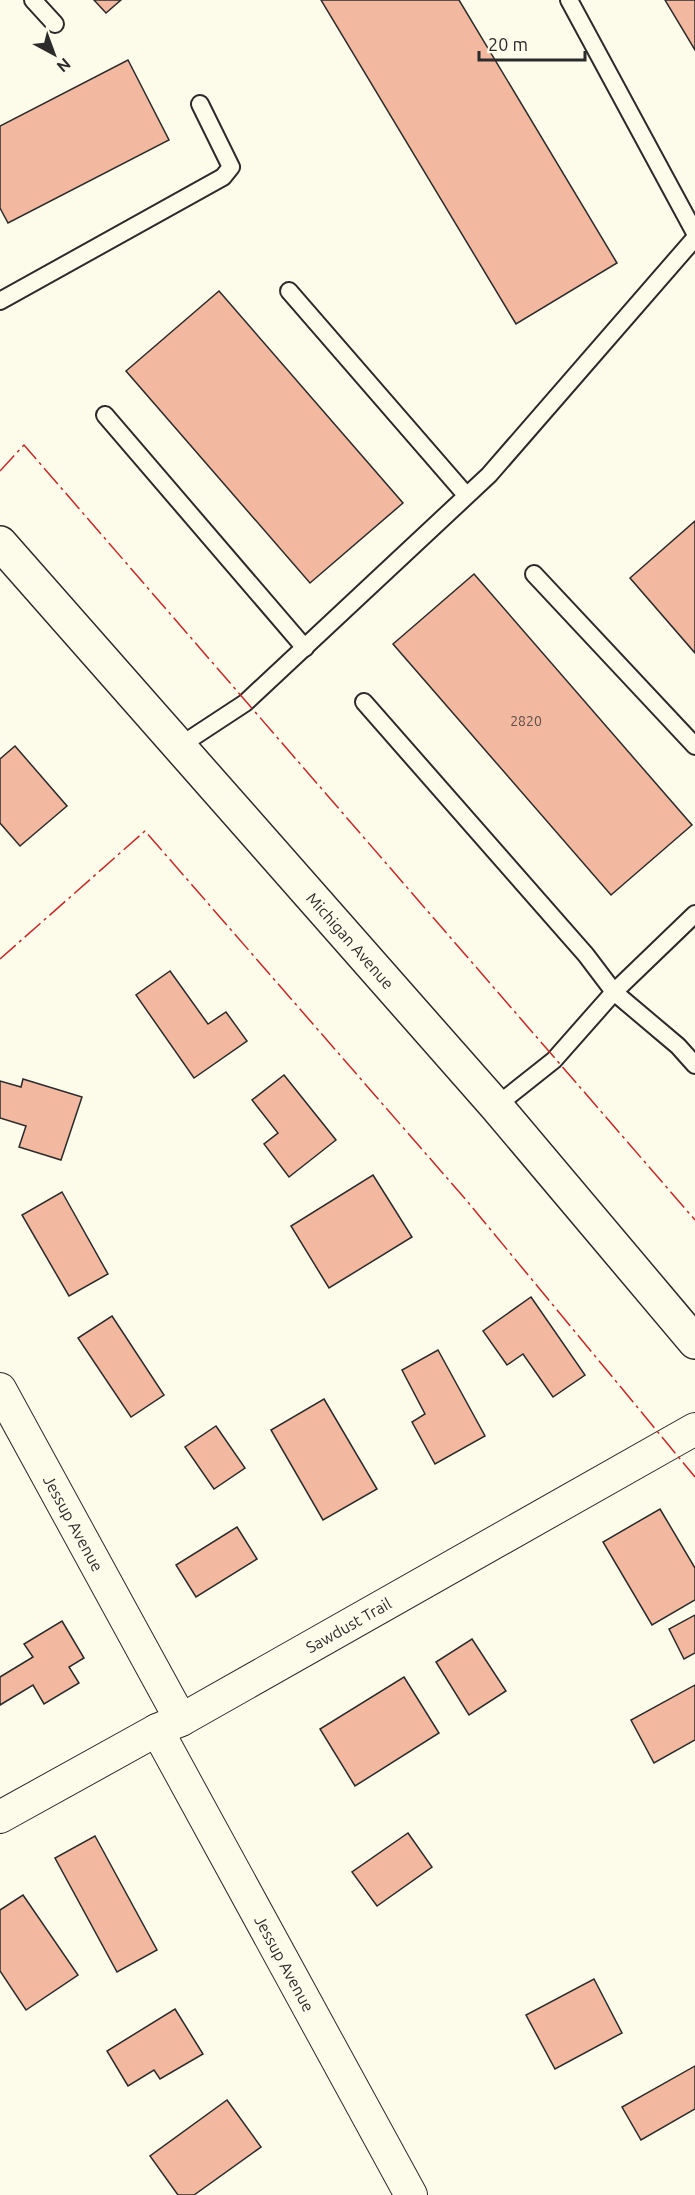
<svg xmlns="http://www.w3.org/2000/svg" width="695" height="2195" font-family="Ubuntu,sans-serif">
<rect width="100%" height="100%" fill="#fdfbea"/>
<!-- building -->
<g fill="#f2b8a0" stroke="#2b2b2b" stroke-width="1.5">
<polygon points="94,0 121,0 106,13"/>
<polygon points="321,0 459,0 617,263 516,324"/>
<polygon points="665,0 695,0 695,50"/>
<polygon points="128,60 169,140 8,223 0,208 0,126"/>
<polygon points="219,291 403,503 310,583 126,371"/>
<polygon points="695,521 695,653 630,578"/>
<polygon points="474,574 692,825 611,895 393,644"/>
<polygon points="15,746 67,806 20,846 0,823 0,759"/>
<polygon points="170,971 208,1024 226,1012 247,1041 194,1078 136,995"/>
<polygon points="284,1075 336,1140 289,1177 264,1144 278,1133 252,1100"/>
<polygon points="23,1079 82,1097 61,1160 19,1147 26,1126 0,1118 0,1081 21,1087"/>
<polygon points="373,1175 412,1237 329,1288 291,1226"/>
<polygon points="62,1192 108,1274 69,1296 22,1215"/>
<polygon points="531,1297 585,1375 553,1397 523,1354 507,1365 483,1331"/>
<polygon points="112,1316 164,1395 131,1417 78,1338"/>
<polygon points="438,1350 485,1436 435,1464 412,1422 425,1414 402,1370"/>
<polygon points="324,1399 377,1489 323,1520 271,1430"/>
<polygon points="216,1426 245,1468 214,1489 185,1447"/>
<polygon points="660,1509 695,1568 695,1600 652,1625 603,1542"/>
<polygon points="237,1527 257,1559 196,1597 176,1565"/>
<polygon points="695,1615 695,1653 684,1659 669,1629"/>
<polygon points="62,1621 84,1658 69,1667 79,1683 44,1704 33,1685 0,1705 0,1677 33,1657 24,1644"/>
<polygon points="472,1639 506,1691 469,1715 436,1662"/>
<polygon points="404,1677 439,1733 355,1786 320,1729"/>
<polygon points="695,1685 695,1740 654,1763 631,1720"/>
<polygon points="408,1833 432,1867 377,1906 352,1872"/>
<polygon points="95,1836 157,1950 117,1972 55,1858"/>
<polygon points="23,1895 78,1975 26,2010 0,1971 0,1910"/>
<polygon points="594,1979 622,2033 555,2069 526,2015"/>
<polygon points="175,2009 203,2054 160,2079 154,2070 128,2086 107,2051"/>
<polygon points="695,2066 695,2109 641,2140 622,2107"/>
<polygon points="227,2100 261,2147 194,2195 178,2195 150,2156"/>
</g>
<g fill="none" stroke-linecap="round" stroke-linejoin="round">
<!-- service casing -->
<g stroke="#2b2b2b" stroke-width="20">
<g id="service">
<polyline points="33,0 55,24"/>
<polyline points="569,0 695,233"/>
<polyline points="289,291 466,495"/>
<polyline points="0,301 223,177 231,167 200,104"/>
<polyline points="105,415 305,648"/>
<polyline points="534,574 695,746"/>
<polyline points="364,702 586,955 614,992 678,1046 695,1065"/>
<polyline points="178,747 245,703 489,475 695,238"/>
<polyline points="496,1106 554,1060 614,992 695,914"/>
</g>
</g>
<!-- minor casing -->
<g stroke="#2b2b2b" stroke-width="34">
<g id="minor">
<path id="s1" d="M 0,1389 L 181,1720"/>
<path id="s2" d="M 157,1730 L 411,2195"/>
<path id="s3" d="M 0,1817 L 157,1730 L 181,1720 L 695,1429"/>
</g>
</g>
<!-- secondary casing -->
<g stroke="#2b2b2b" stroke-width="36">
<g id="secondary">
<path id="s4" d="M 0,543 L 496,1106 L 695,1342"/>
</g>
</g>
<!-- service -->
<use href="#service" stroke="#fdfbea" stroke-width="16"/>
<!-- minor -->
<use href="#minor" stroke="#fdfbea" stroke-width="32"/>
<!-- secondary -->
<use href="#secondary" stroke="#fdfbea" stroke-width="33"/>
<!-- power -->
<g stroke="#c62828" stroke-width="1.5" stroke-dasharray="21 4.5 3 4.5" stroke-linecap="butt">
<polyline points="0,471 24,445 695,1220"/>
<polyline points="0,959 145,831 467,1201 695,1477"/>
</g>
</g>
<g text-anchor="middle" stroke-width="4.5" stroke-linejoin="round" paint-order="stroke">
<!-- number labels -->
<g font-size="14" fill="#5d4e48">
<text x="526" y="726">2820</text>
</g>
<!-- street labels -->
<g font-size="16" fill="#2b2b2b" stroke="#fdfbea">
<text dy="6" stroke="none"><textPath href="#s4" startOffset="530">Michigan Avenue</textPath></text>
<text dy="6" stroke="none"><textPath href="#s1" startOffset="153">Jessup Avenue</textPath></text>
<text dy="6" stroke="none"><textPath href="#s3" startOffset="398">Sawdust Trail</textPath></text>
<text dy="6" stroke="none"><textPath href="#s2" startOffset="266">Jessup Avenue</textPath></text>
</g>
</g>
<!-- north arrow -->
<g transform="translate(54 54) rotate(139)" stroke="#fdfbea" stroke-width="4.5" paint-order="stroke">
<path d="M0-4.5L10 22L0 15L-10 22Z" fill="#2b2b2b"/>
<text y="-9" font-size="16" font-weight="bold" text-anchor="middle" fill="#2b2b2b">N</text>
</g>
<!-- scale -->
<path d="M479 51v9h106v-9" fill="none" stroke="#2b2b2b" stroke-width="3"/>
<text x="488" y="51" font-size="18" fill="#2b2b2b" stroke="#fdfbea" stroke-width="4.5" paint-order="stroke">20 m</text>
</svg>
